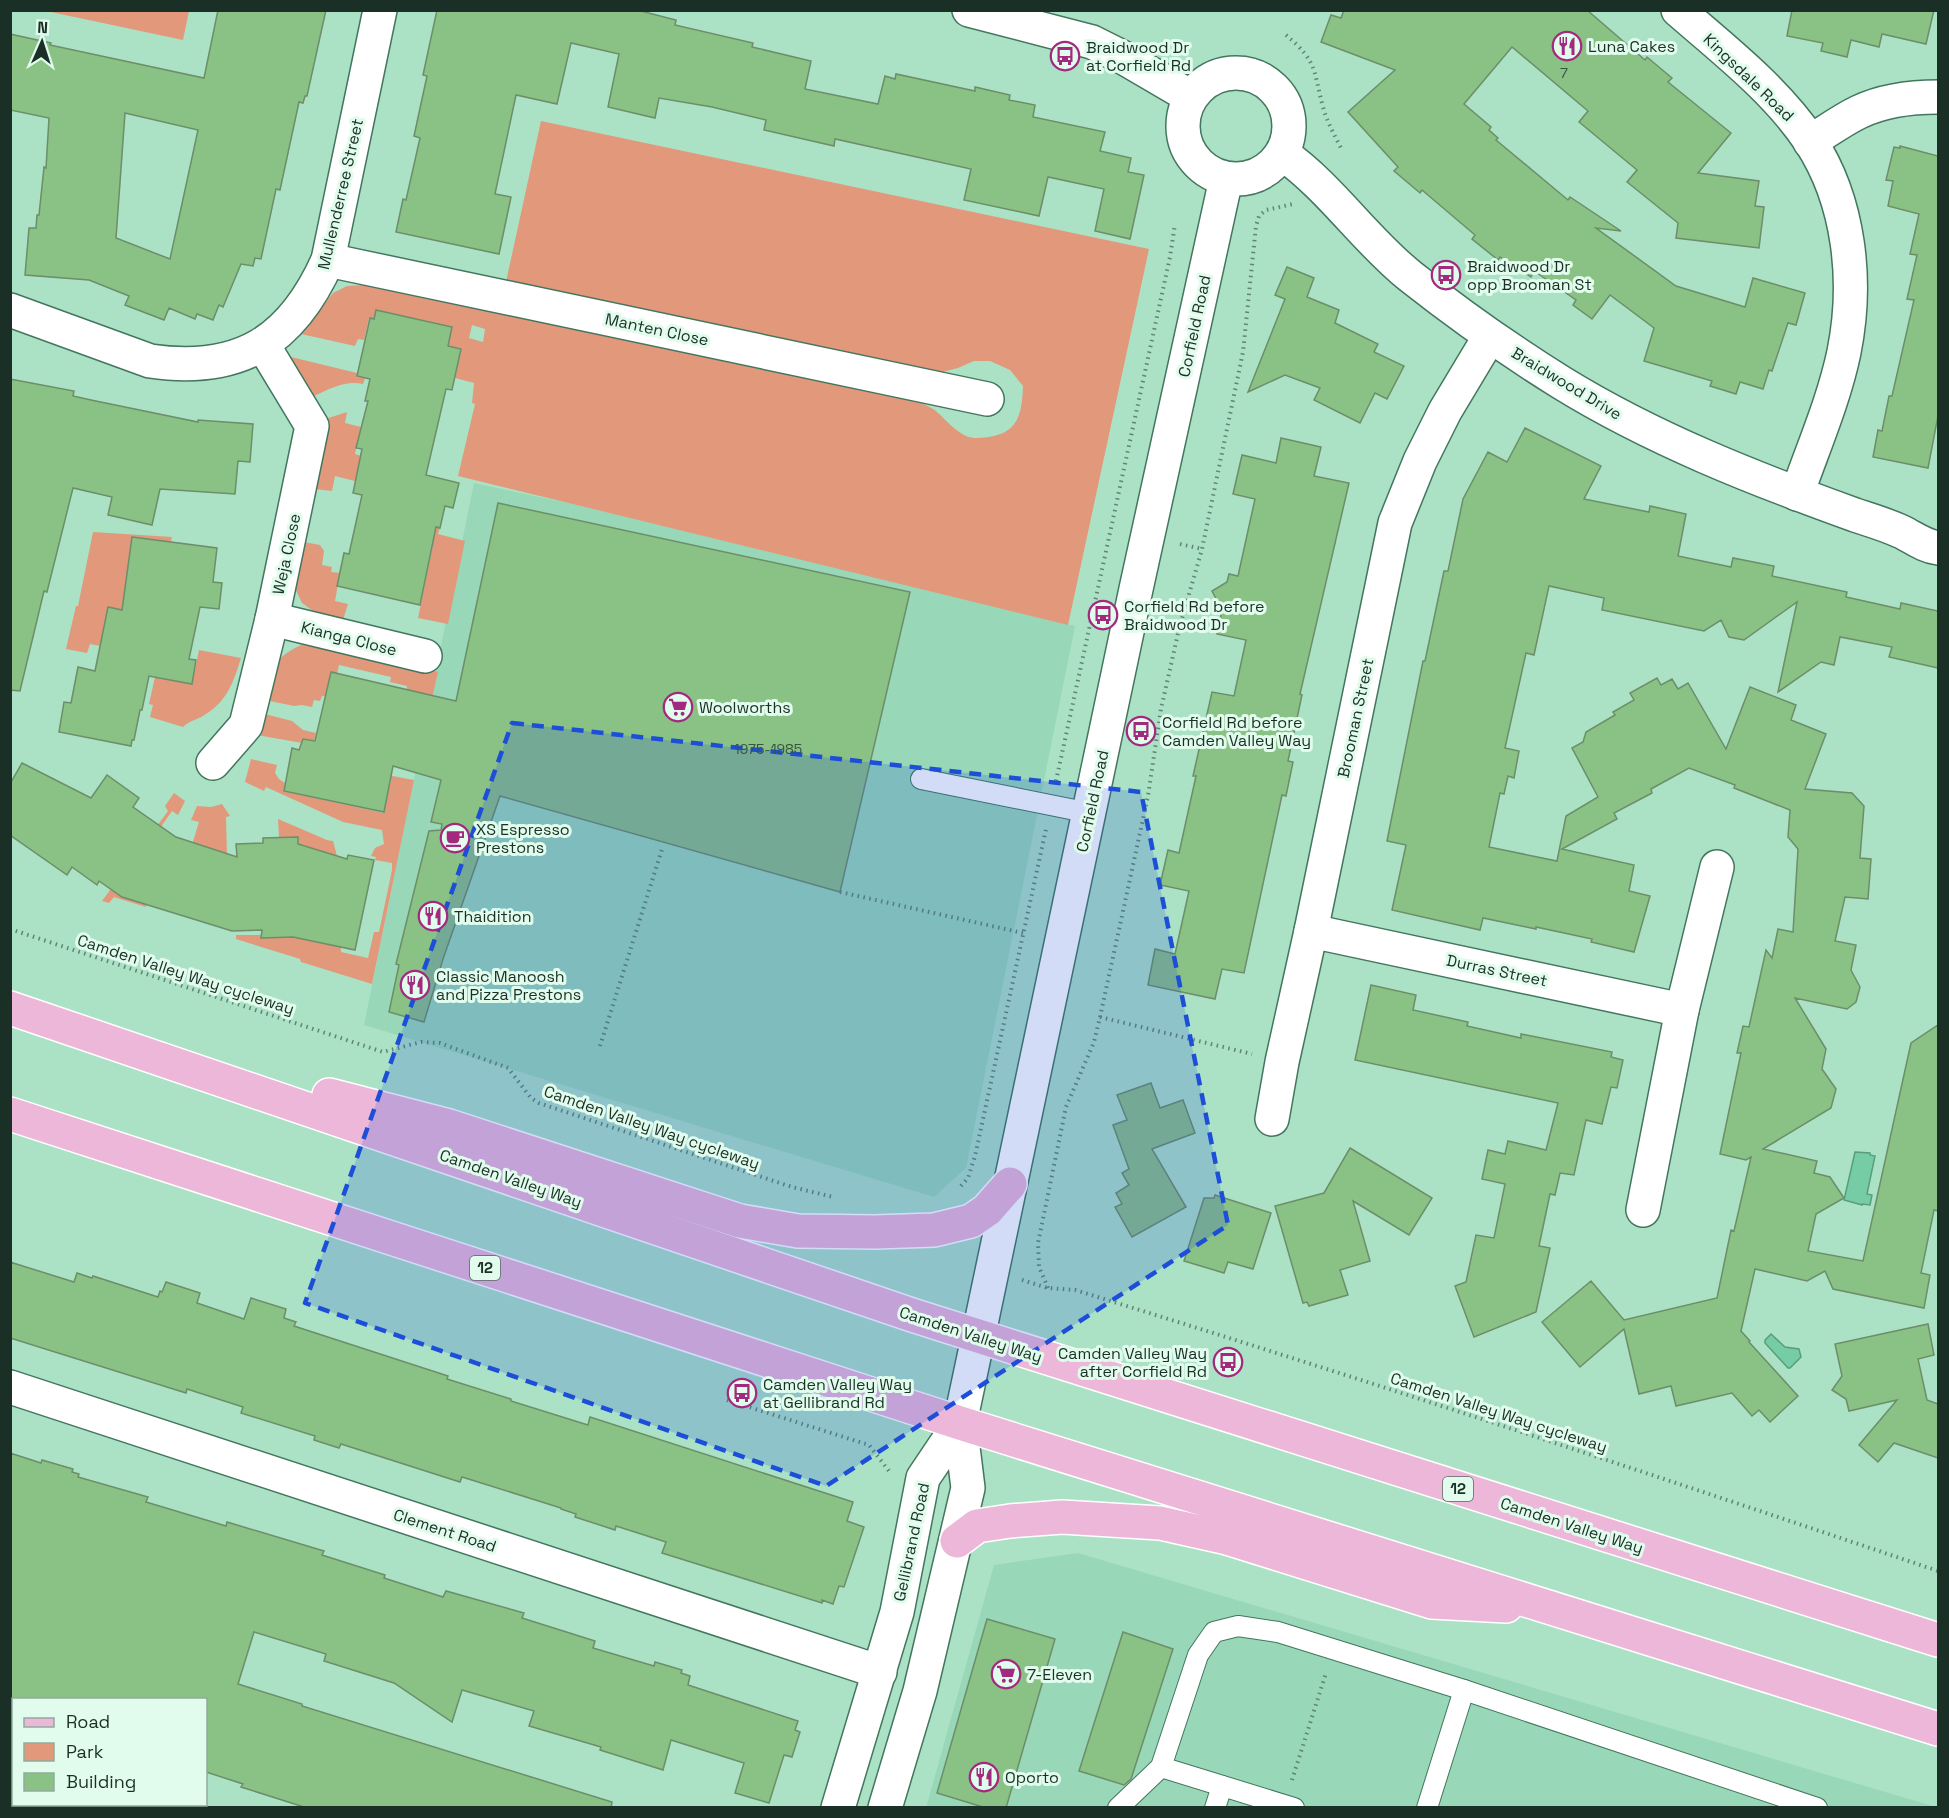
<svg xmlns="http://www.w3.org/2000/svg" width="1949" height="1818" font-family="'Space Grotesk',sans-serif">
<rect width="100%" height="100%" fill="#abe2c6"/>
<!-- built -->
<g fill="#98d7b8">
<polygon points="474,483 577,505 1075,626 966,1168 934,1197 364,1025"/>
<polygon points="1078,1553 1936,1807 926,1808 994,1565"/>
</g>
<!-- green -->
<g fill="#e2987b" fill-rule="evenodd">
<polygon points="46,11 189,10 189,11 183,40"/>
<path d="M 541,121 L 1149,249 L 1068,625 L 458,476 L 475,404 L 472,403 L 474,383 L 455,378 L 461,350 L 448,346 L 452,327 L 376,311 L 374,319 L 369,318 L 364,340 L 358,339 L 355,346 L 301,334 L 333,293 L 347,286 L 365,285 L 921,403 C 927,406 933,408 937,412 C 946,420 955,431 966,436 C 973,439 981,438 989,437 C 1019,433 1022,412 1023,386 L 1010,370 L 990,361 L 974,361 L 958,368 L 934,374 L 506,282 ZM 472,325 L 485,329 L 483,342 L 469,338 Z"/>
<path d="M 291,357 L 357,373 L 357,377 L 365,378 L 363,384 C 341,379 325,393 305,399 L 292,372 Z"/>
<polygon points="347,412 345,423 361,427 355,454 371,459 360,460 355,481 335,476 332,491 314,489 313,423"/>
<polygon points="415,522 440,528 438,534 465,541 448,624 418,618 433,545 404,538"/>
<polygon points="93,532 172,537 171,542 166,542 165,554 130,550 124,597 133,612 108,607 100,646 90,644 87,653 66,649 76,606 78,606"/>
<polygon points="298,541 320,545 324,551 322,565 332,567 331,572 340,573 335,601 348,604 343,620 316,613 302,603 293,584"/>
<path d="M 301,645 L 315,646 L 438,672 L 421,746 L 398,752 L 412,691 L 407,689 L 407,686 L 390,682 L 391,677 L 339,665 L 337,674 L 331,672 L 325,696 L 322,696 L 320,701 L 314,700 L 312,707 L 302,705 L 294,706 L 265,700 C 272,670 270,660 301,645 Z"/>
<path d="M 199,650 L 241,658 C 233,683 227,702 203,716 C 196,720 189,721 183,727 L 150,717 L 153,705 L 149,704 L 155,677 L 192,684 Z"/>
<polygon points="261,713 292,721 303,730 316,733 314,741 303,739 302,743 257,735"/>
<polygon points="251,759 277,765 275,773 279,779 285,783 284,791 383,813 391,780 387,775 414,780 372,984 301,962 300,959 236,939 236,935 262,935 262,938 303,936 298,842 297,837 279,837 278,819 327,840 333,841 337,856 334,856 316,942 341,947 341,952 368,958 374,932 379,932 392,870 392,863 375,860 376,857 371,856 375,848 384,844 382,830 343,822 266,787 264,791 245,782"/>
<polygon points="174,793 185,801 178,815 172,811 149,844 146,907 114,897 109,903 102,901 168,811 165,806"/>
<polygon points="222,804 230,816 226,817 227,857 192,845 199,822 191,820 197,806 211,807"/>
</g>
<!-- water -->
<g fill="#76cca4" stroke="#5a9d7e" stroke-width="1.5">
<polygon points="1855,1152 1870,1153 1870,1155 1875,1156 1867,1194 1872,1195 1870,1205 1862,1204 1862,1205 1844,1200"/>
<polygon points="1771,1334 1785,1347 1799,1349 1801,1357 1790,1368 1788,1368 1765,1343 1765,1340"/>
</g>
<!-- building -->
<g fill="#8ac185" stroke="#6c8e69" stroke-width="1.5" fill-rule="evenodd">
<path d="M 218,10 L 326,10 L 307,96 L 305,96 L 303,103 L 299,102 L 280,190 L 276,189 L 261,259 L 255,258 L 253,266 L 241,264 L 223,307 L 219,305 L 213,320 L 197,314 L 195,319 L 169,308 L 164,320 L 125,305 L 129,296 L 89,280 L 25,275 L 29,228 L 36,228 L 37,215 L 39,215 L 44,167 L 46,168 L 49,118 L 10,110 L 10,34 L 51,43 L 50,45 L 204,78 ZM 125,113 L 198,130 L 170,259 L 116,238 Z"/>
<polygon points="437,10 637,10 676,20 675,25 753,43 752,47 811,61 805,89 878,104 885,76 895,79 896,74 975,91 975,87 1010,95 1009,100 1035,105 1033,117 1105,132 1100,151 1131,158 1128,172 1144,175 1130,239 1095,231 1104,189 1048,177 1039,216 964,200 971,169 835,139 834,146 764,130 766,120 712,107 659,98 655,118 608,107 619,54 571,43 557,104 516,95 495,194 511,197 499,254 396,232 403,199 406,200 420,138 414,136 427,76 423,75"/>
<polygon points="1344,10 1587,10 1645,60 1647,57 1672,78 1668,82 1731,133 1698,173 1759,181 1755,206 1764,207 1759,248 1676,238 1678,223 1627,182 1637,170 1579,122 1588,111 1512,47 1464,104 1491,127 1489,130 1498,138 1496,140 1568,200 1570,197 1621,231 1596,228 1676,286 1745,307 1753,278 1805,293 1796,325 1788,323 1772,371 1769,370 1763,389 1740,382 1736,394 1710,386 1712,381 1644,361 1654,328 1610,295 1592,319 1573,305 1576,300 1534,271 1531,277 1500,257 1498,260 1472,239 1475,235 1422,190 1420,193 1394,171 1398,167 1348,112 1395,70 1321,42 1331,15 1341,18"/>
<polygon points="1792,10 1934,10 1926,44 1882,34 1879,47 1851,40 1847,57 1821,51 1823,43 1787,36"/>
<polygon points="1900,146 1938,156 1938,416 1928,468 1873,457 1878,430 1882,431 1889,396 1892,396 1914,300 1907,299 1917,255 1910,254 1919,214 1888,206 1893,181 1886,180 1894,147 1900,148"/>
<polygon points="1287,267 1314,278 1307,297 1339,310 1335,323 1378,344 1374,352 1404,366 1387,399 1375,393 1360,423 1314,400 1320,388 1285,375 1248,392 1285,299 1275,295"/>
<polygon points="376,310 452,327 448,346 461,349 452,390 446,389 426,475 459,483 453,508 445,506 440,528 436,527 420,605 337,586 344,553 349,554 362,495 353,493 362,449 356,448 368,401 365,401 370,379 357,376 370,318 374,319"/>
<polygon points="10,379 74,391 73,396 91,400 198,422 198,420 253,424 250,462 238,461 235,494 160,489 152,525 108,515 112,497 73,488 47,592 44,591 20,691 10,690"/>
<polygon points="1525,428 1601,466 1584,499 1649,512 1650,506 1686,514 1678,556 1731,567 1733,558 1774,566 1772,576 1847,592 1846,597 1900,609 1901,603 1938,611 1938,668 1889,657 1892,647 1840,637 1834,665 1821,662 1778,692 1797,602 1744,640 1729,637 1721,620 1704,631 1602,610 1604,598 1549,586 1534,655 1526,653 1505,748 1519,751 1514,778 1508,776 1504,794 1500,793 1489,847 1557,861 1566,816 1598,797 1572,748 1583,742 1586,732 1615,715 1613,712 1634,700 1630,693 1657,678 1661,685 1672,679 1678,689 1688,683 1726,749 1750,687 1796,705 1791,720 1826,734 1805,789 1852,793 1864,806 1860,858 1871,859 1868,899 1845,897 1835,941 1856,945 1851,970 1860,987 1856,1002 1847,1009 1795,998 1826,1049 1822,1069 1836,1089 1831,1108 1763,1149 1817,1161 1814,1173 1830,1177 1844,1198 1816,1214 1808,1251 1863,1261 1911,1043 1938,1025 1938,1211 1934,1210 1921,1273 1930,1275 1924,1308 1833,1289 1825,1271 1807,1281 1755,1269 1741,1331 1750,1341 1749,1342 1798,1396 1770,1422 1759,1410 1752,1416 1732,1393 1676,1406 1671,1386 1639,1394 1624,1329 1580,1367 1542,1322 1591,1281 1624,1320 1717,1298 1731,1230 1734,1231 1751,1157 1746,1160 1720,1154 1741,1053 1737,1053 1743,1026 1749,1027 1766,950 1772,958 1778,929 1793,932 1798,849 1788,837 1790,810 1734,788 1735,785 1689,768 1651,789 1652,793 1614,813 1617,819 1562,849 1634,865 1629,891 1650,896 1634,952 1591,942 1592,939 1536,927 1536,929 1483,918 1480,930 1392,910 1406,845 1387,841 1423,661 1425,661 1444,571 1448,571 1463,499 1488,452 1507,462"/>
<polygon points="1281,438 1321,447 1314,476 1349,483 1300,694 1302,695 1288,761 1293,762 1286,796 1282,795 1244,973 1222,969 1215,999 1148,985 1155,949 1175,954 1189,891 1160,885 1168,850 1179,853 1196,776 1193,776 1212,692 1234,696 1246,640 1217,634 1222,610 1212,591 1227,582 1229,574 1238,576 1255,499 1233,494 1242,455 1276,463"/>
<polygon points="498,503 910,592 840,892 500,796 443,959 424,1022 389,1012 399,965 396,964 429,831 441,830 442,824 431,822 441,780 393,766 384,812 284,791 292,748 299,750 303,739 315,741 331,672 456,701"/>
<polygon points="132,537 217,548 213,582 222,583 219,609 200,607 189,659 196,660 192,684 149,676 142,710 140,710 134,740 132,740 131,746 59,732 64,702 71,703 78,667 95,671 108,607 122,610"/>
<polygon points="22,763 91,798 107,775 139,798 133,807 176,837 237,857 236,844 263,843 263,838 298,837 298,844 347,859 348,855 374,860 355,950 293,937 261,938 262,930 232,931 122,897 99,881 97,885 72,867 67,875 10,835 10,784"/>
<polygon points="1371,985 1416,995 1413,1010 1468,1022 1467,1026 1521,1038 1521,1034 1612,1052 1611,1057 1623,1060 1617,1088 1611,1087 1602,1124 1586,1120 1574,1175 1560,1173 1555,1195 1550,1194 1539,1246 1550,1248 1536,1312 1474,1337 1455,1286 1466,1282 1476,1235 1494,1238 1505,1184 1482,1179 1488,1150 1505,1154 1508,1141 1546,1150 1558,1103 1355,1060"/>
<polygon points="1151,1083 1160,1108 1183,1100 1195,1133 1152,1149 1186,1207 1132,1237 1115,1207 1122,1204 1116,1193 1129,1185 1122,1173 1129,1169 1113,1125 1127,1120 1117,1095"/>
<polygon points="1350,1148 1432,1198 1409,1235 1353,1201 1370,1261 1340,1270 1348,1295 1309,1306 1307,1302 1303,1303 1275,1206 1324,1193"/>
<polygon points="1215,1195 1271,1213 1253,1269 1228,1262 1224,1273 1184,1261 1204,1198 1214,1198"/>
<polygon points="10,1262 74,1282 77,1273 92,1278 93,1276 158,1297 160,1291 162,1292 166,1282 200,1293 197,1303 244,1319 251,1298 286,1309 284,1318 296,1322 294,1326 448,1376 447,1379 511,1399 511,1401 588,1425 590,1417 853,1502 847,1521 864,1527 844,1587 839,1586 833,1604 822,1600 822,1603 662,1553 666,1542 616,1526 615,1530 575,1517 576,1514 561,1509 561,1508 462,1477 460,1482 341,1444 339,1448 314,1440 315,1436 241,1413 243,1407 187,1389 186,1393 10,1338"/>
<polygon points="1928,1324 1934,1355 1918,1359 1927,1400 1938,1404 1938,1458 1894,1443 1878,1462 1859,1445 1897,1400 1849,1411 1846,1399 1832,1390 1842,1376 1835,1344"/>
<polygon points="10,1453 41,1463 42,1460 73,1469 72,1472 79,1474 78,1477 148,1497 146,1502 226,1526 227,1522 324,1551 322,1555 385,1575 384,1578 443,1597 446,1591 524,1613 522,1618 595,1641 593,1648 654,1666 655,1662 682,1670 681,1673 690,1676 688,1685 798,1721 795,1730 800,1732 792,1757 784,1755 769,1803 735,1793 744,1763 671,1740 663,1770 600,1750 601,1747 529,1726 534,1711 462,1690 452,1722 394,1683 324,1661 326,1654 254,1632 238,1684 302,1704 302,1706 612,1802 611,1808 307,1808 241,1787 243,1784 206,1772 206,1700 10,1700"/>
<polygon points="987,1619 1055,1639 1006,1808 986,1808 937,1793"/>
<polygon points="1123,1632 1173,1649 1131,1779 1124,1785 1079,1771"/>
</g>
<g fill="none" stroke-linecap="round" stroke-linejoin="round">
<!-- service casing -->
<g stroke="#43765e" stroke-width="22">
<g id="service">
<polyline points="921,779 1090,813"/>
<polyline points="1161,1767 1294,1808"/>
<polyline points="1118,1808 1161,1767 1198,1655 1214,1632 1238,1626 1278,1632 1464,1690 1817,1808"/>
<polyline points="1215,1808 1222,1786"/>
<polyline points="1427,1808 1464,1690"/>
</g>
</g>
<!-- minor casing -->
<g stroke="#43765e" stroke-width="36">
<g id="minor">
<path d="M 1678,10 C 1723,49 1777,91 1810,141 C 1850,202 1858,282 1844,352 C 1834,400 1813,448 1797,494"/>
<path d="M 1810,142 C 1826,132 1842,120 1859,112 C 1884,100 1912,97 1938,97"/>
<polyline points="328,260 987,399"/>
<path d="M 10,310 L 150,361 C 240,374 292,341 328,260 L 380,10"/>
<polyline points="272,619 425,656"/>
<polyline points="213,763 246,725 272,619 312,426 263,345"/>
<polyline points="1311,931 1682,1010"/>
<polyline points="1272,1119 1282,1062 1311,931 1395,523 1420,461 1445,411 1490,336"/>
<polyline points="1643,1210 1682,1010 1717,867"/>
<polyline points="10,1387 880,1672"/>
<polyline points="10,1764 14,1765"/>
<polyline points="135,1804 144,1808"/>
<polyline points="35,1808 35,1804"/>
</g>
</g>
<!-- tertiary casing -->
<g stroke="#43765e" stroke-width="36">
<g id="tertiary">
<polyline points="969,10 1092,42 1126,59 1191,97"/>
<circle cx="1236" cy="126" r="53"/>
<path d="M 1283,154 C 1331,188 1364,239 1410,276 C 1458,314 1509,350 1562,383 C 1653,439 1755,479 1855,515 C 1870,520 1887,525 1902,532 C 1914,538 1924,546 1938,548"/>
<polyline points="838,1808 897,1612 923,1478 960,1423"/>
<polyline points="885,1808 920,1691 968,1488 960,1423 1136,589 1226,179"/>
</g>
</g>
<!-- primary casing -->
<g stroke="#fff" stroke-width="36">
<g id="primary">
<polyline points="10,1008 912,1315 1938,1640"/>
<polyline points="329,1095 449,1126 740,1221 798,1231 875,1232 934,1230 971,1221 987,1210 1010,1184"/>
<polyline points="10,1114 960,1423 1938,1729"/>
<polyline points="957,1541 977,1526 1010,1521 1062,1517 1160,1523 1227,1538 1432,1602 1506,1606"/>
</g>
</g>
<!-- path -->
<g stroke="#608573" stroke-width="4" stroke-dasharray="1.5 4.5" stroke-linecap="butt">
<path d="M 1286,35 C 1318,62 1313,70 1323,107 C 1327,122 1335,136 1342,150"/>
<polyline points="1180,544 1202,549"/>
<polyline points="1056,781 1170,257 1175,224"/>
<polyline points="840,892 1023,933"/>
<polyline points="10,929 383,1052 421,1042 440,1043 508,1068 531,1098 539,1103 792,1187 833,1197"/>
<polyline points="1100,1017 1252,1054"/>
<polyline points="600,1046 663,846"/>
<polyline points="961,1186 968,1178 975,1156 1046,829"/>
<path d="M 1022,1280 L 1048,1288 L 1075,1290 C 1364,1379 1652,1474 1938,1571"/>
<polyline points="1048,1288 1039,1267 1038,1243 1066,1107 1094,1042 1100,1017 1148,796 1161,709 1179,629 1202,549 1243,352 1256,226 1259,216 1266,210 1293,204"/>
<polyline points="727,1400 869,1445 889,1471"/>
<polyline points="1292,1780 1326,1673"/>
</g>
<!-- service -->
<use href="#service" stroke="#fff" stroke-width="20"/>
<!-- minor -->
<use href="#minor" stroke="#fff" stroke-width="33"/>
<!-- tertiary -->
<use href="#tertiary" stroke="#fff" stroke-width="33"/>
<!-- primary -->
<use href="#primary" stroke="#ecb7d8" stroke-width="33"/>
</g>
<!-- marked area -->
<path fill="#1d4ed8" fill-opacity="0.2" stroke="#1d4ed8" stroke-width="4.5" stroke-dasharray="12 8" stroke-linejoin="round" d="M 512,723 L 1141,792 L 1228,1225 L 826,1486 L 305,1303 Z"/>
<!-- icons -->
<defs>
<g id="restaurant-ring" transform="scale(1.5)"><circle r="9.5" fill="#e1fced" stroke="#a3297f" stroke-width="1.5"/><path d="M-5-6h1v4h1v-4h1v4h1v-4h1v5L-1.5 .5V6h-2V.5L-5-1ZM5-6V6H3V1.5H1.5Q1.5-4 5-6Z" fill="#a3297f"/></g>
<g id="bus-ring" transform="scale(1.5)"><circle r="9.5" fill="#e1fced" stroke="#a3297f" stroke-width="1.5"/><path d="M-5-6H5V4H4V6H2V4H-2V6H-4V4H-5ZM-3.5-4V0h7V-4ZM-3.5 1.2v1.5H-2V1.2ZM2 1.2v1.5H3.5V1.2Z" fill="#a3297f"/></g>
<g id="supermarket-ring" transform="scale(1.5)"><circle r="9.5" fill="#e1fced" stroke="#a3297f" stroke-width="1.5"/><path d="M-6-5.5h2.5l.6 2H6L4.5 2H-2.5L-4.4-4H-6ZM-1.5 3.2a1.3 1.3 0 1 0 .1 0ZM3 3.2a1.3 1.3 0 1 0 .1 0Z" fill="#a3297f"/></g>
<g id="cafe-ring" transform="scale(1.5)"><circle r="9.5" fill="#e1fced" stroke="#a3297f" stroke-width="1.5"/><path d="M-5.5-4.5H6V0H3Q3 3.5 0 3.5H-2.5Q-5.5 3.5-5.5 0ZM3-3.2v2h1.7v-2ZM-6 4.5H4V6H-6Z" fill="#a3297f"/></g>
</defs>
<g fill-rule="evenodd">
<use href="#restaurant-ring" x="1567" y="46"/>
<use href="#bus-ring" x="1065" y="56"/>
<use href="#bus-ring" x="1446" y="275"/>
<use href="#bus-ring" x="1103" y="615"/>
<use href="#supermarket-ring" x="678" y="707"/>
<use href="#bus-ring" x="1141" y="731"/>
<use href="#cafe-ring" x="455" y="838"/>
<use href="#restaurant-ring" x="433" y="916"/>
<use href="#restaurant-ring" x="415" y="985"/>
<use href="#bus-ring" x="1228" y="1362"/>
<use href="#bus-ring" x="742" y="1393"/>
<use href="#supermarket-ring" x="1006" y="1674"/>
<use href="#restaurant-ring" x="984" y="1777"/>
</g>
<g text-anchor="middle" stroke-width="6" stroke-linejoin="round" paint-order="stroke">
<!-- number labels -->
<g font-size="14" fill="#36543e">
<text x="1564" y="78">7</text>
<text x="768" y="754">1975-1985</text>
</g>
<!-- shield labels -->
<g fill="#e1fced" stroke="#566d62" stroke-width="1.5">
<rect x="470" y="1256" width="30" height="24" rx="4.5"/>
<rect x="1443" y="1477" width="30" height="24" rx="4.5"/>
</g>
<g font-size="15" font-weight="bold" fill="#1a3026">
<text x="485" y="1273">12</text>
<text x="1458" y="1494">12</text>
</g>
<!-- poi labels -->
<g font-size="16" fill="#1a3026" stroke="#e1fced" text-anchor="start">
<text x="1588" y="52">Luna Cakes</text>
<text x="1086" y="53">Braidwood Dr<tspan x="1086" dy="18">at Corfield Rd</tspan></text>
<text x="1467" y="272">Braidwood Dr<tspan x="1467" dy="18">opp Brooman St</tspan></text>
<text x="1124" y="612">Corfield Rd before<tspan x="1124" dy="18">Braidwood Dr</tspan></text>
<text x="699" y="713">Woolworths</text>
<text x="1162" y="728">Corfield Rd before<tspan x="1162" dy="18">Camden Valley Way</tspan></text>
<text x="476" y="835">XS Espresso<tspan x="476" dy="18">Prestons</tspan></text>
<text x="454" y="922">Thaidition</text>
<text x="436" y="982">Classic Manoosh<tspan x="436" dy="18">and Pizza Prestons</tspan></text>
<text x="1207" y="1359" text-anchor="end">Camden Valley Way<tspan x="1207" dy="18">after Corfield Rd</tspan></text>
<text x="763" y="1390">Camden Valley Way<tspan x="763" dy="18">at Gellibrand Rd</tspan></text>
<text x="1027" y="1680">7-Eleven</text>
<text x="1005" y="1783">Oporto</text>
</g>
<!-- street labels -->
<g font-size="16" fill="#1a3026" stroke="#e1fced">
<text transform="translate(1749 77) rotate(44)" y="6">Kingsdale Road</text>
<text transform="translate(340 194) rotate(-77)" y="6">Mullenderree Street</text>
<text transform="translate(1194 326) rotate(-78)" y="6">Corfield Road</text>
<text transform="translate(657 329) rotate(12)" y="6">Manten Close</text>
<text transform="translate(1567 383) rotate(31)" y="6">Braidwood Drive</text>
<text transform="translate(286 554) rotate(-78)" y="6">Weja Close</text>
<text transform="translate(349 638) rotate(14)" y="6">Kianga Close</text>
<text transform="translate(1355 718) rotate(-78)" y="6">Brooman Street</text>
<text transform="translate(1092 801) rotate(-78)" y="6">Corfield Road</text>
<text transform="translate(1497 970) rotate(12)" y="6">Durras Street</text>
<text transform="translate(186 974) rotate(18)" y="6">Camden Valley Way cycleway</text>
<text transform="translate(652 1127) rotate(19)" y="6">Camden Valley Way cycleway</text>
<text transform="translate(511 1178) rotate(19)" y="6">Camden Valley Way</text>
<text transform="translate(971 1334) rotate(18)" y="6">Camden Valley Way</text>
<text transform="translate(1499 1412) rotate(18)" y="6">Camden Valley Way cycleway</text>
<text transform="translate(1572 1525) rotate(18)" y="6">Camden Valley Way</text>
<text transform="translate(445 1530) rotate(18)" y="6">Clement Road</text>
<text transform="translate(911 1542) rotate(-78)" y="6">Gellibrand Road</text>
</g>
</g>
<!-- border -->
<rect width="1949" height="1818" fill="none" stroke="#1a3026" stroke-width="24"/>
<!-- legend -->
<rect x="12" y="1698" width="195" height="108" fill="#e1fced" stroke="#91aa9d" stroke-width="1.5"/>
<rect x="24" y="1718" width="30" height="9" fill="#ecb7d8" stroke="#91aa9d" stroke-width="1.5"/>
<text x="66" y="1728" font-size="18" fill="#1a3026">Road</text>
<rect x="24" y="1743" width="30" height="18" fill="#e2987b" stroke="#91aa9d" stroke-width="1.5"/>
<text x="66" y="1758" font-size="18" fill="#1a3026">Park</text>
<rect x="24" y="1773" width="30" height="18" fill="#8ac185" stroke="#91aa9d" stroke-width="1.5"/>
<text x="66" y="1788" font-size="18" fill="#1a3026">Building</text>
<!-- north arrow -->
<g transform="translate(42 42) rotate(3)" stroke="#e1fced" stroke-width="4.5" paint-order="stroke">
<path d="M0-4.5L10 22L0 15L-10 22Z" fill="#1a3026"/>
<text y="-9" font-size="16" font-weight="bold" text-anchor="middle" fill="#1a3026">N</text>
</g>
</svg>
